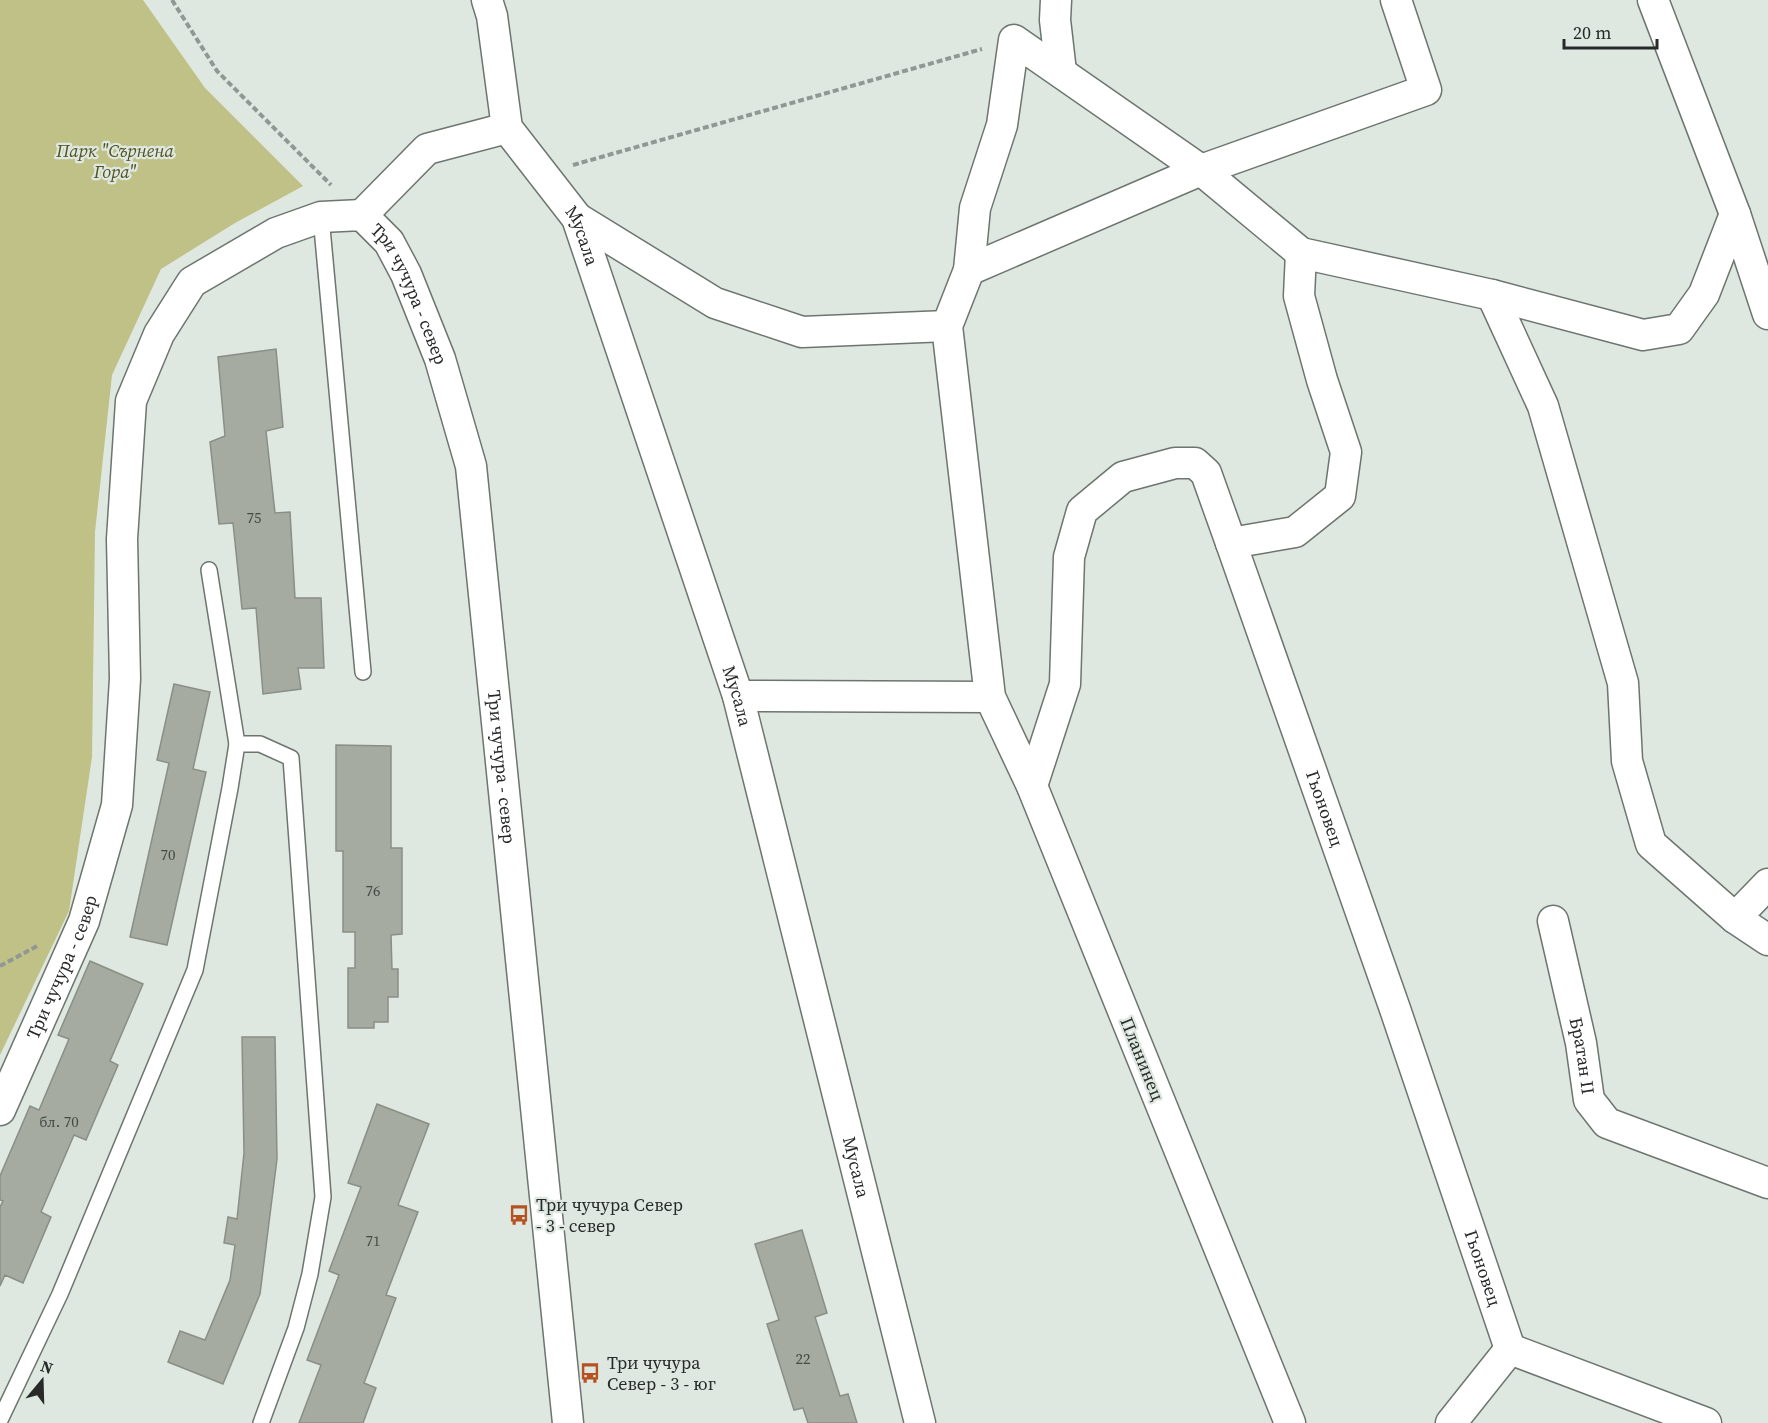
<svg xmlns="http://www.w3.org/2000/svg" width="1768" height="1423" font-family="'Source Serif 4',serif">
<rect width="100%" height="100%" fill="#dee8e1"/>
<!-- green -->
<polygon fill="#bfc186" points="0,0 143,0 205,88 303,186 235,223 161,269 112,375 95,532 92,757 69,911 0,1055"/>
<!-- building -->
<g fill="#a5aba1" stroke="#8a8f86" stroke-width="1.5">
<polygon points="276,349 283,427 266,431 275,513 290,512 295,598 321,598 324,668 298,668 301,689 263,694 256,608 242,609 233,523 219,524 210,442 225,436 218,357"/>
<polygon points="174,684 210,692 193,769 206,772 167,945 130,937 169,763 157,760"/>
<polygon points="336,745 391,746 391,848 402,848 402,934 391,935 392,969 398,969 398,997 388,997 388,1022 374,1022 374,1028 348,1028 348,968 355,968 355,932 343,932 343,851 336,851"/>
<polygon points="90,961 143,984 110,1061 118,1065 86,1140 74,1135 41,1212 51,1217 23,1283 5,1275 0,1286 0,1207 3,1201 0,1200 0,1176 30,1106 39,1110 69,1039 58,1035"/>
<polygon points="242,1037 275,1037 277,1159 260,1294 223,1384 168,1362 180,1331 205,1340 230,1280 235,1245 224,1243 228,1217 237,1219 244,1153"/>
<polygon points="377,1104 429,1124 398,1205 418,1212 386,1295 396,1298 364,1383 376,1388 363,1423 299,1423 321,1365 307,1360 339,1275 329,1271 361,1187 348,1183"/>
<polygon points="802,1230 827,1313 815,1317 840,1396 848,1394 857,1423 808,1423 803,1408 794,1410 767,1324 779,1320 755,1244"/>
</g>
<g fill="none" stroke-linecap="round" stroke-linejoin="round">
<!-- service casing -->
<g stroke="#6c756e" stroke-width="18">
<g id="service">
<polyline points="321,217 363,672"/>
<polyline points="209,570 237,744"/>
<polyline points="0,1420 60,1294 195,970 230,788 237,744 260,744 291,758 323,1197 310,1274 296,1328 261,1423"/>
</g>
</g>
<!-- minor casing -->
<g stroke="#6c756e" stroke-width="33">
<g id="minor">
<path id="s1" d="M 487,0 L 492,16 L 507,128 L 577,218 L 738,696 L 920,1423"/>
<polyline points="1056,0 1055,20 1061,72"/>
<polyline points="1653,0 1735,214 1768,314"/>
<polyline points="362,215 427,149 507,128"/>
<polyline points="577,218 715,303 802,332 947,326"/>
<polyline points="969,270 1201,170 1426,90 1396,0"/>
<polyline points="1492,295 1543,406 1584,548 1623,683 1627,761 1651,844 1735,918 1768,940"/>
<polyline points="1231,543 1295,532 1340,496 1346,452 1322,380 1299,296 1301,253"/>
<polyline points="738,696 990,697"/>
<path id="s2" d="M 1032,786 L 1065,684 L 1069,557 L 1082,511 L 1123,477 L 1175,463 L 1195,463 L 1206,473 L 1231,543 L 1395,1009 L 1510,1349"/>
<polyline points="1735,918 1768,884"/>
<path id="s3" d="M 1553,921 L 1581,1043 L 1589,1100 L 1607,1123 L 1768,1183"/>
<path id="s4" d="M 0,1110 L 84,921 L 117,805 L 125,679 L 122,539 L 131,401 L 159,334 L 192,282 L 276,233 L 321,217 L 362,215 L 389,242 L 406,274 L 440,359 L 471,466 L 568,1423"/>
<polyline points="1510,1349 1706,1423"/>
<polyline points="1290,1423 1032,786 990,697 947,326 969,270 975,208 1002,125 1014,40 1201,170 1301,253 1492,295 1643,335 1679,329 1704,294 1735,214"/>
<polyline points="1451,1423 1510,1349"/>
</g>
</g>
<!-- path -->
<g stroke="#919893" stroke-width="4" stroke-dasharray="6 3" stroke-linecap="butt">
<polyline points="172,0 217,71 331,185"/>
<polyline points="573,165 982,49"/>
<polyline points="0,966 39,945"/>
</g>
<!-- service -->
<use href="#service" stroke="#fff" stroke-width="15"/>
<!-- minor -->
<use href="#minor" stroke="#fff" stroke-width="30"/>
</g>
<!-- icons -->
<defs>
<g id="bus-bare" transform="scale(1.62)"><path d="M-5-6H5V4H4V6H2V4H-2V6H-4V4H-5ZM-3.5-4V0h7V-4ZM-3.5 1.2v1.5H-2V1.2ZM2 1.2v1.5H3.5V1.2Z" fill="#b65120" stroke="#dee8e1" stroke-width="2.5" paint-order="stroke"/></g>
</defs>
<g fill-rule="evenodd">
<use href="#bus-bare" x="519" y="1215"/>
<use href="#bus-bare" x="590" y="1373"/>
</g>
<g text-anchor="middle" stroke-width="4.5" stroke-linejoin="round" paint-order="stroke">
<!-- number labels -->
<g font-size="15" fill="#464a46">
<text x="254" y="523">75</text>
<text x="168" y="860">70</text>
<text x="373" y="896">76</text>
<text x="59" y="1127">бл. 70</text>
<text x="373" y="1246">71</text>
<text x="803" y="1364">22</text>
</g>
<!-- park labels -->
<g font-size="18" font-style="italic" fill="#525320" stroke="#dee8e1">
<text x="115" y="157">Парк "Сърнена<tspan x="115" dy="21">Гора"</tspan></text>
</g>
<!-- street labels -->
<g font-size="18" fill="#272a28" stroke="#dee8e1">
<text dy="6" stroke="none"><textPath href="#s1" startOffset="262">Мусала</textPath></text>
<text dy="6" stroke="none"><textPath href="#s4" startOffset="1146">Три чучура - север</textPath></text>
<text dy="6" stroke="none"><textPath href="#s1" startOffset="748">Мусала</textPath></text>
<text dy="6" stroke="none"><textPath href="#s4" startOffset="1632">Три чучура - север</textPath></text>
<text dy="6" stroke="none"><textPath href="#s2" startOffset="780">Гьоновец</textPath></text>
<text dy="6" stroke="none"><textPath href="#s4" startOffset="156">Три чучура - север</textPath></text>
<text dy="6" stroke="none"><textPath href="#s3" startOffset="138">Братан ІІ</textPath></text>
<text transform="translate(1142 1059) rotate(68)" y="6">Планинец</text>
<text dy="6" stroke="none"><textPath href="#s1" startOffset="1234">Мусала</textPath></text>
<text dy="6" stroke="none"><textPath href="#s2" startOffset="1266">Гьоновец</textPath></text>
</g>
<!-- poi labels -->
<g font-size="18" fill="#272a28" stroke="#dee8e1" text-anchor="start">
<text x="536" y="1211">Три чучура Север<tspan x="536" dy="21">- 3 - север</tspan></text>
<text x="607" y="1369">Три чучура<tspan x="607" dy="21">Север - 3 - юг</tspan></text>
</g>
</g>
<!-- north arrow -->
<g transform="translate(42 1381) rotate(19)" stroke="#dee8e1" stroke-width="4.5" paint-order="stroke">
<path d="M0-4.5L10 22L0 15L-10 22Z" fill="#272a28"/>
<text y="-9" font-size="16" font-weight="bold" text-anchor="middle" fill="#272a28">N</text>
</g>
<!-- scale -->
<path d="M1564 39v9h93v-9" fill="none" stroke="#272a28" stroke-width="3"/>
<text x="1573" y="39" font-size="18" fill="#272a28" stroke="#dee8e1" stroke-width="4.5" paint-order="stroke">20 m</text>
</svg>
